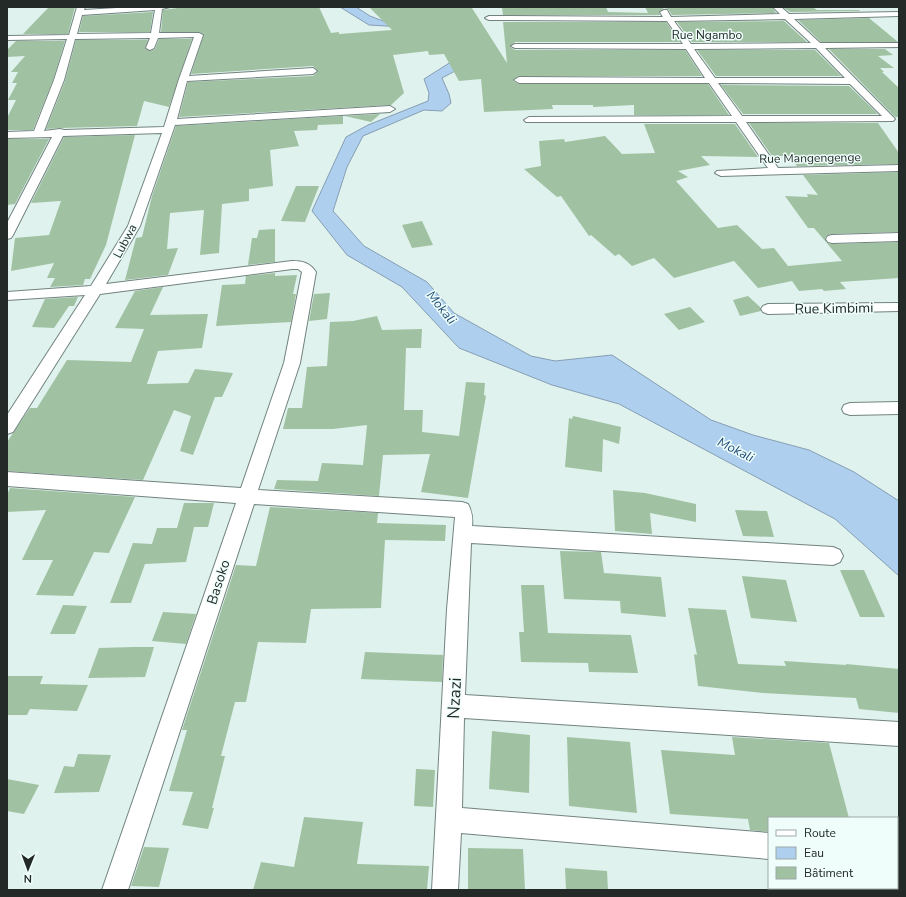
<svg xmlns="http://www.w3.org/2000/svg" width="906" height="897" font-family="'Nunito Sans',sans-serif">
<rect width="100%" height="100%" fill="#dff2ed"/>
<!-- water -->
<polygon fill="#afcfef" stroke="#859eb3" points="340,7 356,7 370,16 386,22 413,25 445,32 462,46 468,64 442,78 449,94 451,103 442,111 424,110 363,136 347,167 333,211 364,246 427,282 454,313 531,356 555,361 612,355 711,420 753,435 809,450 854,472 899,501 899,576 835,519 619,404 552,385 459,348 402,287 347,255 312,211 346,137 368,125 428,101 429,93 424,79 454,60 451,48 446,39 419,28 369,25"/>
<!-- building -->
<g fill="#a0c2a2">
<polygon points="49,7 75,7 68,34 23,34"/>
<polygon points="185,7 319,7 331,33 339,32 339,34 392,30 369,7 472,8 507,63 503,22 666,22 680,42 515,42 510,47 515,50 685,50 702,76 519,76 513,81 519,84 708,84 729,115 634,115 634,105 593,107 593,105 552,105 553,109 484,112 481,79 459,81 444,54 429,55 428,51 393,55 404,93 391,105 179,117 188,82 313,76 318,71 313,66 191,74 204,34 199,32 161,32 163,10"/>
<polygon points="502,7 606,7 608,12 648,13 645,7 772,7 776,13 672,15 668,9 664,8 659,12 660,15 503,15"/>
<polygon points="784,8 814,8 817,10 859,10 860,11 790,12"/>
<polygon points="153,12 150,32 79,32 83,16"/>
<polygon points="869,18 898,42 821,42 798,20"/>
<polygon points="784,21 807,42 692,42 677,22"/>
<polygon points="159,39 192,39 169,107 144,101 137,126 60,128 46,129 65,81 76,40 148,40 145,49 151,51 155,49"/>
<polygon points="16,41 65,41 53,80 33,130 7,130 7,118 16,100 8,100 17,83 12,83 18,72 11,72 25,56 7,57 7,50"/>
<polygon points="829,49 885,49 893,55 878,56 894,68 880,68 884,72 882,72 899,88 899,117 895,117"/>
<polygon points="697,50 815,50 841,76 716,76"/>
<polygon points="721,85 849,86 878,114 743,114"/>
<polygon points="380,114 371,122 345,116"/>
<polygon points="343,116 343,124 318,125 317,130 294,131 299,146 270,150 273,186 249,189 249,201 222,204 219,253 200,255 204,210 170,213 167,249 178,248 168,275 125,280 136,238 142,237 152,196 176,126"/>
<polygon points="749,123 878,123 899,153 899,164 797,166 789,156 772,156"/>
<polygon points="644,124 735,124 758,157 701,156 710,165 678,171 688,177 676,181 718,228 737,225 762,249 774,248 788,266 842,261 814,228 808,228 785,196 808,197 807,194 818,195 803,175 899,172 899,232 832,234 828,235 825,238 827,243 832,244 899,242 899,278 840,282 846,289 824,291 822,289 799,291 792,281 758,288 734,261 674,278 654,258 632,266 619,254 615,256 591,235 589,236 561,196 557,197 524,169 541,166 539,141 564,139 565,142 605,136 622,154 655,153"/>
<polygon points="135,135 106,245 90,279 85,279 83,285 50,287 55,278 47,278 54,263 11,271 15,238 49,235 61,201 31,203 64,137"/>
<polygon points="7,139 49,139 15,204 7,205"/>
<polygon points="296,186 319,186 305,222 281,221"/>
<polygon points="422,221 433,245 412,248 402,225"/>
<polygon points="275,229 275,262 248,265 252,238 257,238 259,230"/>
<polygon points="275,273 275,276 297,275 293,294 296,294 291,322 216,326 222,285 245,284 246,276"/>
<polygon points="163,287 150,315 208,314 202,348 158,351 147,384 188,383 195,369 233,373 222,397 215,397 193,455 180,451 191,416 174,410 143,480 7,471 7,442 30,408 37,408 67,360 131,362 146,324 144,329 115,328 135,291"/>
<polygon points="330,293 327,319 309,321 314,294"/>
<polygon points="748,296 760,307 761,311 740,316 733,300"/>
<polygon points="78,297 74,306 69,306 54,328 32,327 45,299"/>
<polygon points="690,307 705,322 679,330 664,314"/>
<polygon points="377,316 382,330 422,329 421,348 406,348 404,410 423,410 422,432 459,436 466,382 485,383 484,395 486,396 468,498 421,492 430,454 383,455 379,496 274,489 277,480 318,481 322,463 363,465 367,425 333,429 283,429 288,408 302,408 307,367 327,366 330,322 353,321"/>
<polygon points="573,416 621,427 619,444 603,439 602,472 565,467 569,418 572,419"/>
<polygon points="10,488 135,497 109,553 94,552 73,596 36,595 53,560 22,560 46,510 7,512 7,495"/>
<polygon points="613,490 645,493 696,504 696,522 650,513 652,534 615,531"/>
<polygon points="184,503 214,503 208,527 194,527 186,562 145,564 131,603 110,603 133,543 152,544 157,528 177,528"/>
<polygon points="270,507 378,513 377,523 446,525 445,541 385,540 381,608 311,609 306,643 258,642 246,702 235,702 221,756 225,756 212,808 214,808 208,829 182,825 193,792 169,791 187,730 182,730 236,565 256,566"/>
<polygon points="735,510 767,511 774,537 743,536"/>
<polygon points="560,551 601,552 604,573 661,577 666,617 621,613 620,601 564,599"/>
<polygon points="840,570 864,570 885,617 860,617"/>
<polygon points="742,576 786,580 797,622 751,618"/>
<polygon points="521,585 544,585 548,633 631,635 638,673 589,672 588,663 521,662 519,632 524,632"/>
<polygon points="63,605 87,606 75,634 50,634"/>
<polygon points="688,608 726,610 738,664 786,666 784,661 846,665 846,664 899,669 899,713 859,709 856,698 763,693 698,686 694,654 697,655"/>
<polygon points="163,612 196,614 186,644 152,641"/>
<polygon points="133,647 154,647 145,677 88,678 99,648"/>
<polygon points="365,652 443,655 442,682 361,679"/>
<polygon points="7,676 43,676 40,684 88,685 77,711 30,709 27,715 7,715"/>
<polygon points="492,731 530,735 529,793 489,789"/>
<polygon points="567,737 630,742 637,813 569,806"/>
<polygon points="732,737 829,743 849,818 769,818 769,832 750,830 748,819 670,814 661,750 735,755"/>
<polygon points="78,754 111,755 99,792 54,793 64,766 74,767"/>
<polygon points="416,769 435,770 433,807 414,806"/>
<polygon points="7,779 39,785 24,814 7,811"/>
<polygon points="304,817 363,822 357,864 429,866 427,890 253,890 261,862 294,867"/>
<polygon points="144,847 169,848 159,887 131,886"/>
<polygon points="468,848 523,849 525,890 468,890"/>
<polygon points="565,868 607,871 608,890 566,890"/>
</g>
<g fill="none" stroke-linecap="round" stroke-linejoin="round">
<!-- street casing -->
<g stroke="#72837f" stroke-width="2">
<g id="street">
<path d="M 77,7 L 85,7 L 84,10 L 133,7 L 170,7 L 162,9 L 159,33 L 199,33 L 203,35 L 189,76 L 313,68 L 317,71 L 313,74 L 187,81 L 177,119 L 390,106 L 395,109 L 390,112 L 175,125 L 140,226 L 106,284 L 292,261 C 303,261 310,263 316,272 L 300,363 L 258,490 L 462,502 L 468,504 C 472,512 473,518 472,526 L 833,547 L 840,550 L 843,556 L 840,562 L 833,565 L 471,543 L 465,695 L 899,722 L 899,746 L 464,718 L 462,808 L 769,833 L 769,859 L 461,833 L 458,890 L 432,890 L 447,609 L 455,517 L 254,504 L 128,890 L 102,890 L 236,503 L 7,486 L 7,472 L 241,488 L 284,363 L 302,272 L 298,269 L 292,269 L 100,294 L 13,432 L 7,434 L 7,415 L 85,295 L 7,300 L 7,292 L 91,286 L 128,226 L 162,133 L 63,136 L 13,235 L 11,238 L 7,239 L 7,223 L 52,137 L 7,138 L 7,132 L 34,131 L 54,80 L 67,39 L 7,40 L 7,36 L 69,35 ZM 155,10 L 151,33 L 77,34 L 82,15 ZM 194,37 L 179,79 L 164,127 L 64,130 L 60,129 L 44,131 L 64,80 L 75,39 L 150,38 L 146,48 L 150,50 L 154,48 L 158,38 Z"/>
<path d="M 773,7 L 781,7 L 789,14 L 899,12 L 899,16 L 794,19 L 820,43 L 899,43 L 899,47 L 825,48 L 893,117 L 895,119 L 893,121 L 746,122 L 778,168 L 899,165 L 899,171 L 721,176 L 715,173 L 717,171 L 768,168 L 736,122 L 526,122 L 524,120 L 529,117 L 732,116 L 709,83 L 519,83 L 514,80 L 519,77 L 705,78 L 686,49 L 515,48 L 511,46 L 515,44 L 683,44 L 667,21 L 489,20 L 485,18 L 489,16 L 663,17 L 660,12 L 664,10 L 667,10 L 671,17 L 780,14 ZM 785,19 L 811,43 L 691,44 L 674,21 ZM 816,48 L 845,78 L 715,78 L 694,49 ZM 718,83 L 850,84 L 882,116 L 742,116 Z"/>
<polygon points="899,233 899,241 832,243 828,242 826,239 828,236 832,235"/>
<polygon points="899,303 899,311 768,314 763,312 761,309 763,306 768,304"/>
<polygon points="899,402 899,414 850,415 844,413 842,409 844,405 850,403"/>
<rect x="897" y="843" width="2" height="26"/>
</g>
</g>
<!-- street -->
<use href="#street" fill="#fff" fill-rule="evenodd"/>
</g>
<g text-anchor="middle" stroke-width="3" stroke-linejoin="round" paint-order="stroke">
<!-- far-street labels -->
<g font-size="12" fill="#232a28" stroke="#effefb">
<text x="707" y="39">Rue Ngambo</text>
<text transform="translate(810 158) rotate(-1)" y="4">Rue Mangengenge</text>
<text transform="translate(125 241) rotate(-62)" y="4">Lubwa</text>
</g>
<!-- far-water labels -->
<g font-size="13" font-style="italic" fill="#1e4c76" stroke="#effefb">
<text transform="translate(442 307) rotate(51)" y="5">Mokali</text>
<text transform="translate(736 449) rotate(27)" y="5">Mokali</text>
</g>
<!-- street labels -->
<g font-size="14" fill="#232a28" stroke="#effefb">
<text transform="translate(834 308) rotate(-1)" y="5">Rue Kimbimi</text>
<text transform="translate(218 582) rotate(-72)" y="5">Basoko</text>
</g>
<!-- near-street labels -->
<g font-size="17" fill="#232a28" stroke="#effefb">
<text transform="translate(454 698) rotate(-87)" y="6">Nzazi</text>
</g>
</g>
<!-- border -->
<rect width="906" height="897" fill="none" stroke="#232a28" stroke-width="16"/>
<!-- legend -->
<rect x="768" y="817" width="130" height="72" fill="#effefb" stroke="#9da9a7"/>
<rect x="776" y="830" width="20" height="6" fill="#ffffff" stroke="#9da9a7"/>
<text x="804" y="837" font-size="12" fill="#232a28">Route</text>
<rect x="776" y="847" width="20" height="12" fill="#afcfef" stroke="#9da9a7"/>
<text x="804" y="857" font-size="12" fill="#232a28">Eau</text>
<rect x="776" y="867" width="20" height="12" fill="#a0c2a2" stroke="#9da9a7"/>
<text x="804" y="877" font-size="12" fill="#232a28">Bâtiment</text>
<!-- north arrow -->
<g transform="translate(28 869) rotate(181)" stroke="#effefb" stroke-width="3" paint-order="stroke">
<path d="M0-3L7 15L0 10L-7 15Z" fill="#232a28"/>
<text y="-6" font-size="11" font-weight="bold" text-anchor="middle" fill="#232a28">N</text>
</g>
</svg>
